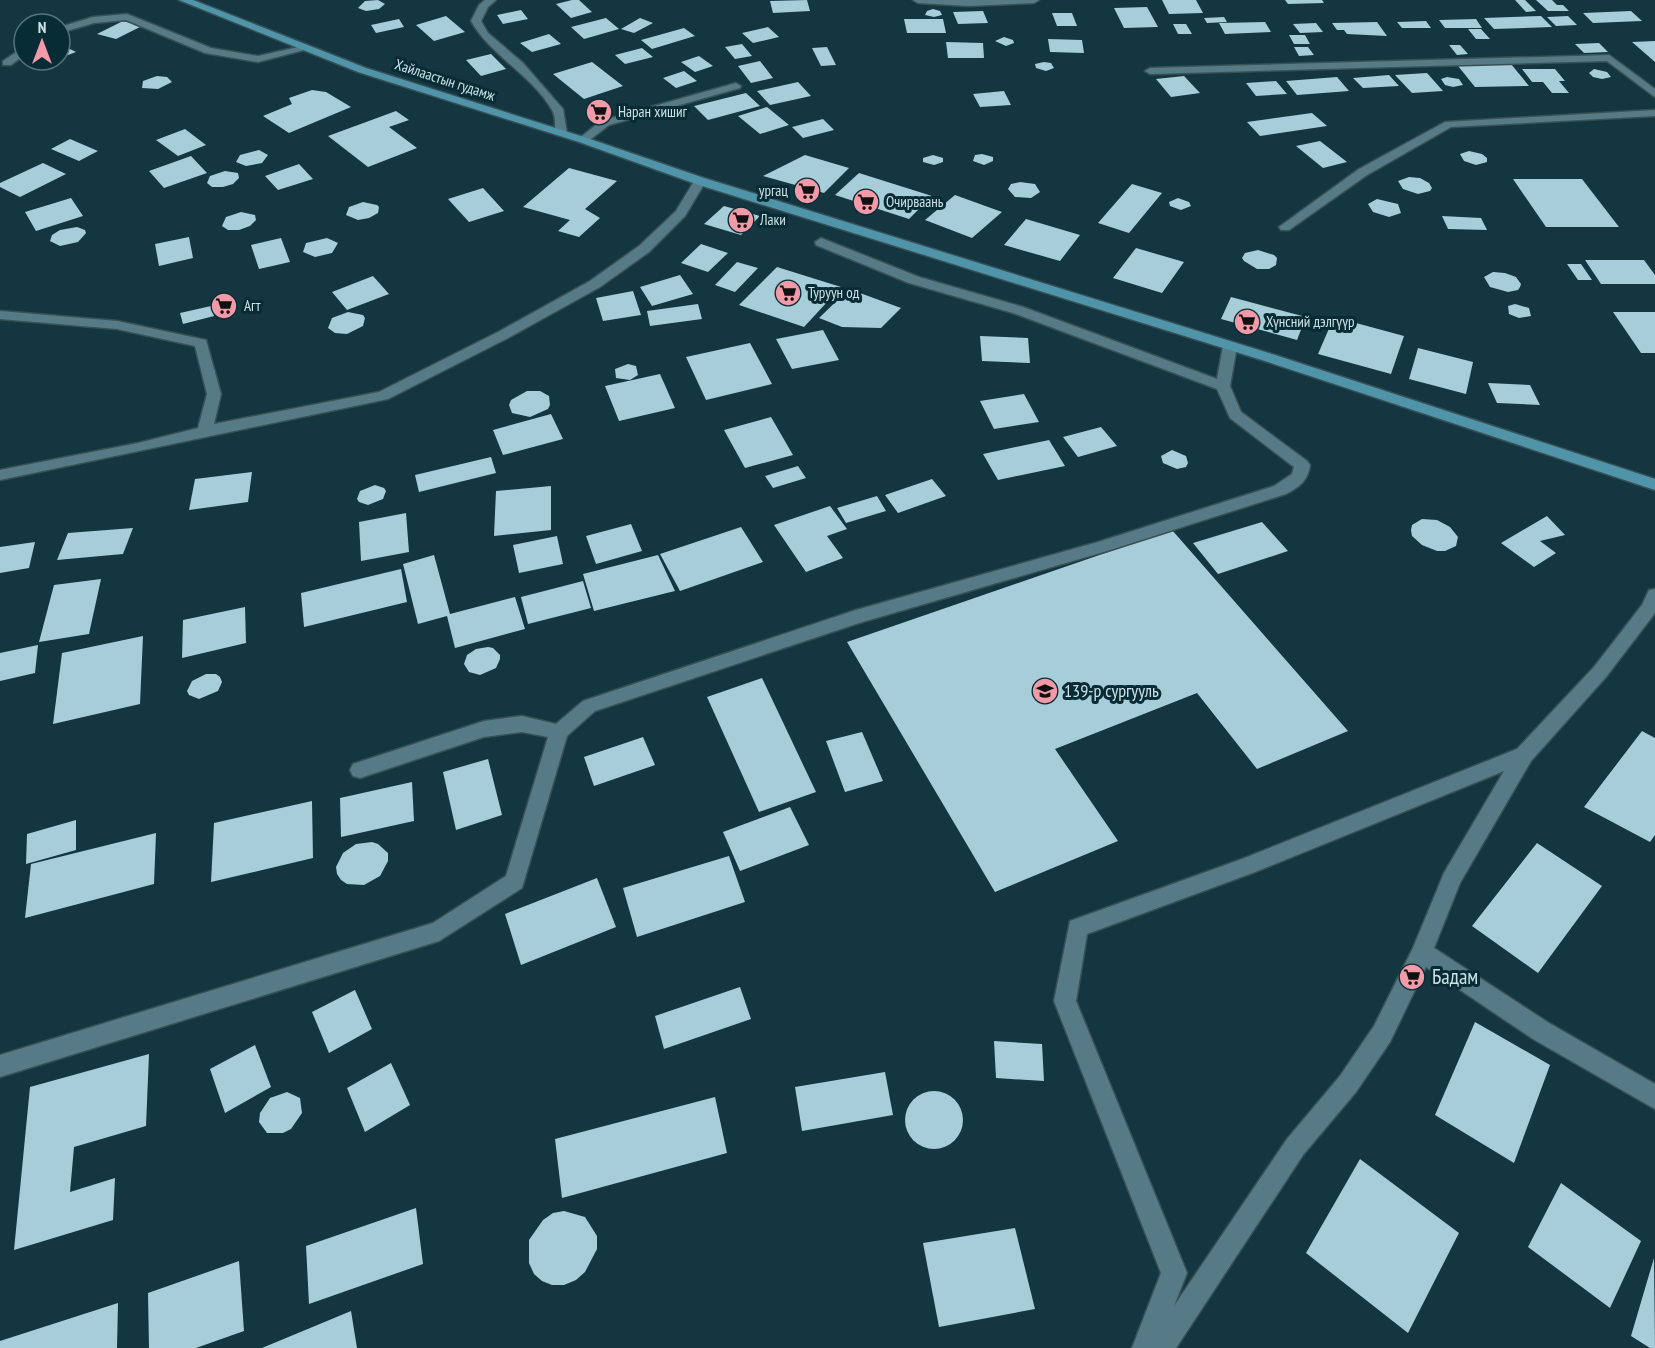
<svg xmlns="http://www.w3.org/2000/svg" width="1655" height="1348" font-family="'PT Sans Narrow',sans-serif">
<rect width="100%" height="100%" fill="#133640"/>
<!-- building -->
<g fill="#a7cdd9">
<polygon points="378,0 385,4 379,9 366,11 358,8 365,1"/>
<polygon points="572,0 579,0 592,12 571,18 556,4"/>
<polygon points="807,0 810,11 773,13 770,1"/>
<polygon points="1162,0 1196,0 1203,13 1169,14"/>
<polygon points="1285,0 1322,0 1324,3 1288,4"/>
<polygon points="1515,0 1525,0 1536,11 1526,12"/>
<polygon points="1536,0 1552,0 1557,5 1563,5 1569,11 1548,11"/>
<polygon points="1147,7 1158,27 1124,28 1114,8"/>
<polygon points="933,9 940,11 942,15 934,17 925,15 927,11"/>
<polygon points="521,10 528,19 503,24 497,15"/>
<polygon points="983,11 988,23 958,24 953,12"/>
<polygon points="1631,11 1642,21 1593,23 1583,13"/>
<polygon points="1052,13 1072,13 1077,26 1057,26"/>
<polygon points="446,16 465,32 434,41 416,25"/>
<polygon points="1541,16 1552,27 1494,29 1484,18"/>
<polygon points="1568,16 1577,25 1556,26 1547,17"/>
<polygon points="1224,17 1227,22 1207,23 1204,18"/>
<polygon points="606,18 619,29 584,39 571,27"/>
<polygon points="640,18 653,23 634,33 621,29"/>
<polygon points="399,19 404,27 376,33 371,25"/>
<polygon points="904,19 943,19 946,33 907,33"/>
<polygon points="1476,19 1482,28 1445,28 1439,20"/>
<polygon points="123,21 142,26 116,39 97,34"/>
<polygon points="1426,21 1431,28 1402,28 1397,22"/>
<polygon points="1265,22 1271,32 1225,34 1219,23"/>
<polygon points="1377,22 1387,36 1347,34 1344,30 1337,30 1332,23"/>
<polygon points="1316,23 1323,32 1300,33 1293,24"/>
<polygon points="1173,24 1186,24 1192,34 1178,34"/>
<polygon points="768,27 779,37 753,43 742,33"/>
<polygon points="684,28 695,36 652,49 641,40"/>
<polygon points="1468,29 1481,29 1490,39 1476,39"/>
<polygon points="549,34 561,44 532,52 520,43"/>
<polygon points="1289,35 1305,35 1310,44 1294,44"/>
<polygon points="1004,37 1013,40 1014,43 1006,46 995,41"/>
<polygon points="1048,39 1082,40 1084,53 1050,52"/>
<polygon points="1655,41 1655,62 1632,42"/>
<polygon points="946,42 983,43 984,58 948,58"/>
<polygon points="1599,43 1608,52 1584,53 1575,44"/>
<polygon points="60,44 76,52 60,58"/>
<polygon points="742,44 752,56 735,59 725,47"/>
<polygon points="1449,45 1460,45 1468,54 1457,55"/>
<polygon points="827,47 836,65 821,66 812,48"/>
<polygon points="1294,47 1308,47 1314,55 1299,56"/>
<polygon points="642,48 653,57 625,64 615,55"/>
<polygon points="491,54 506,69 481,76 466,60"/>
<polygon points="699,56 713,66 695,72 681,62"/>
<polygon points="760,61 773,78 751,83 738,66"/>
<polygon points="592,62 623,86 584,99 553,74"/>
<polygon points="1044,62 1051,63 1054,68 1046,71 1036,68 1035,64"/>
<polygon points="1511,64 1529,86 1475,87 1458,66"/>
<polygon points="1522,69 1555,69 1565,81 1559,81 1569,93 1552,93 1543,82 1532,82"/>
<polygon points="1594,69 1607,72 1611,77 1602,79 1593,77 1589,73"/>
<polygon points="684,71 697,81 676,88 663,78"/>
<polygon points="1427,73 1443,91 1412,93 1395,75"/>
<polygon points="1389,75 1399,86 1363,88 1353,78"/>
<polygon points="157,76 167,77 172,82 158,89 142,88 143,81"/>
<polygon points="1184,76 1200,93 1171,97 1156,79"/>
<polygon points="1337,77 1349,91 1297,95 1286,81"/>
<polygon points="1447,77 1459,79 1463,85 1453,87 1445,85 1441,79"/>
<polygon points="1276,81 1287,94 1256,96 1246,83"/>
<polygon points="798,82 811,96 770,105 757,91"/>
<polygon points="312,90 326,92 351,107 289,133 263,116 292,104 289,98"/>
<polygon points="1004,91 1011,105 980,107 973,94"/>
<polygon points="746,93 760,106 708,120 694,106"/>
<polygon points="767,107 789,125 760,134 738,116"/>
<polygon points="396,111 409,120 389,127 417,148 368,167 328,136"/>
<polygon points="1312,113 1327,126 1260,136 1247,122"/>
<polygon points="823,119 834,130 803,138 792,127"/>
<polygon points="185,129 206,145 178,156 156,140"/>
<polygon points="70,139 98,151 79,161 51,149"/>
<polygon points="1320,141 1347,162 1323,168 1296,146"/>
<polygon points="259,150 268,155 262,163 246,166 236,162 240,155"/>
<polygon points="1469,151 1482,154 1487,158 1487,162 1476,165 1464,161 1460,154"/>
<polygon points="982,154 993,157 993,161 984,165 973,161 975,155"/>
<polygon points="805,155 849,168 824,193 763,176"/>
<polygon points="933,155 943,158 943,162 934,165 923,162 923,158"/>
<polygon points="191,156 207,173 164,188 149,171"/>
<polygon points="43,163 66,174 20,197 0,187 0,183"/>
<polygon points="299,164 313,179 278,190 265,176"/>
<polygon points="569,168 617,181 585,209 600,218 579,237 558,231 570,220 523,207"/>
<polygon points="225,171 238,173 239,178 233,184 223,187 212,187 207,183 210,176"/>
<polygon points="859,173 932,196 909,219 835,195"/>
<polygon points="1409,177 1420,178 1429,183 1432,188 1430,191 1418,194 1403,189 1398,181"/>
<polygon points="1513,179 1582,179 1619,227 1546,227"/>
<polygon points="1020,182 1035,184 1040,192 1031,198 1015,197 1008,189 1011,184"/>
<polygon points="1132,184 1162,193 1129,233 1098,223"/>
<polygon points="483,188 504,211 469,222 448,199"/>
<polygon points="955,195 1002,212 972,238 925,220"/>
<polygon points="71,198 83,216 36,231 25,212"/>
<polygon points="1178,198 1189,202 1191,206 1181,210 1170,206 1169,202"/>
<polygon points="1377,199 1398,204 1401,213 1389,217 1373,212 1368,204"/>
<polygon points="363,202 377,205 379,207 378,213 369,218 358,220 346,215 349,207"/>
<polygon points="724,206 760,216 741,235 704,224"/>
<polygon points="241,212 255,215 256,220 250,226 239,230 228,230 222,226 226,217"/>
<polygon points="1442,216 1481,218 1487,230 1448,229"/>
<polygon points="1026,219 1080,235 1060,261 1004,245"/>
<polygon points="77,227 85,230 86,233 78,242 60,246 50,241 52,235 60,230"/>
<polygon points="189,237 193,258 159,266 155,244"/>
<polygon points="281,238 290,262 259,269 251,245"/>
<polygon points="327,238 338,243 332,253 315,257 303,252 306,243"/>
<polygon points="701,244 728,253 708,272 681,263"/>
<polygon points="1136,248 1184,262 1162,293 1113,278"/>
<polygon points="1258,250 1274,255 1277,258 1276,265 1269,269 1257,269 1244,261 1242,258 1245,253"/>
<polygon points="1585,260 1644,260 1655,275 1655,284 1601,284"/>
<polygon points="737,262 758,268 735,292 715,285"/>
<polygon points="1567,264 1581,264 1592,280 1578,280"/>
<polygon points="777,267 841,287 804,327 739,305"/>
<polygon points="1493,272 1505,273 1516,277 1521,284 1520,287 1518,290 1508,292 1490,287 1484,277"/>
<polygon points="680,275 693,294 652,306 640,287"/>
<polygon points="373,276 389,294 347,310 332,292"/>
<polygon points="849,289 901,308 881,328 842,327 819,318"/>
<polygon points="633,291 641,315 603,321 596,298"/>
<polygon points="1231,297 1306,317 1297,340 1221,319"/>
<polygon points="698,304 702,319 650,326 647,311"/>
<polygon points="1515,304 1529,308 1531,316 1519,318 1509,314 1508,306"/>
<polygon points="211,306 214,316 183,324 180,313"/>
<polygon points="348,312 363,315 365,318 363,326 347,334 335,333 328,328 332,318"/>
<polygon points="1613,312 1655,312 1655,353 1641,353"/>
<polygon points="1334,317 1404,336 1391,374 1318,354"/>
<polygon points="823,330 839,360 792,369 776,339"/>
<polygon points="980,336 1028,338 1030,363 982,361"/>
<polygon points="750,343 772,384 706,400 686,357"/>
<polygon points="1418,348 1473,362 1466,394 1409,379"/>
<polygon points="628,364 636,366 638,375 630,380 616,378 615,369"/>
<polygon points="660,374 675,408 619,421 605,386"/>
<polygon points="1488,383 1530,385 1540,405 1497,403"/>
<polygon points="527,391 540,391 549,396 550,405 548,409 530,417 512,413 509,405 511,400"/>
<polygon points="1024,394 1039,422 994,429 980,401"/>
<polygon points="551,414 563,439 503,455 493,430"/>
<polygon points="771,417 793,455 745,468 724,430"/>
<polygon points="1101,427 1117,446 1078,457 1063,437"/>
<polygon points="1049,440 1065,466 998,480 983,454"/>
<polygon points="1172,450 1186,456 1188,463 1186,467 1177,469 1163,463 1161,456"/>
<polygon points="491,457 496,473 419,492 415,475"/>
<polygon points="798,466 806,478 773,488 765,476"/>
<polygon points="252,472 248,502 189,510 195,479"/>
<polygon points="932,479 946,496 898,513 885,495"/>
<polygon points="375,485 384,488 386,491 383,499 368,505 359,502 357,499 360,491"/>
<polygon points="551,486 551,530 494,536 496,491"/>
<polygon points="877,496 886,511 846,523 837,508"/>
<polygon points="830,506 847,529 827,536 843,558 806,572 774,525"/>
<polygon points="406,513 409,552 361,561 359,522"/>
<polygon points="1547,516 1565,535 1540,541 1556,553 1534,567 1501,543"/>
<polygon points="1422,519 1437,520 1450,527 1458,537 1456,546 1445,551 1437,551 1422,545 1412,536 1411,530 1412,525"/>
<polygon points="1262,522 1288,551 1218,574 1193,543"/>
<polygon points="631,524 642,551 596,564 586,536"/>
<polygon points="741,527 763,562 680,591 660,554"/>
<polygon points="133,528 123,554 57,560 68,533"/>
<polygon points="1172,530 1348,731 1257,769 1197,693 1055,749 1118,841 995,892 847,642"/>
<polygon points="557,536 563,564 519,573 513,545"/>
<polygon points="35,542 29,568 0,573 0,547"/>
<polygon points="434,555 450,614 515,597 525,629 455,648 447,616 418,624 403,564"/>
<polygon points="658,555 675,591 594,611 583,574"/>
<polygon points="401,569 407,602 304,627 301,593"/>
<polygon points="101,579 89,634 39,642 54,585"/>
<polygon points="583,581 591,608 528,624 521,597"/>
<polygon points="245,607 246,643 182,658 183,620"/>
<polygon points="143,636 140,704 53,724 62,653"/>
<polygon points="38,645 35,673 0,681 0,653"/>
<polygon points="488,647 493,648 500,655 500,659 496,668 480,675 469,672 464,664 467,655 476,649"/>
<polygon points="206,674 216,674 220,677 222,682 218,691 199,699 189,695 187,691 192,681"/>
<polygon points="762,678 816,792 759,812 707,697"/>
<polygon points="1642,731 1655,738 1655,835 1650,842 1584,807"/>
<polygon points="862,732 883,781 845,792 826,741"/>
<polygon points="643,737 655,765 594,786 584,757"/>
<polygon points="488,759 502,815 456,830 443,772"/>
<polygon points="412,782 414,821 341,837 340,798"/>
<polygon points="312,801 313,858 211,882 214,823"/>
<polygon points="790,807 809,845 740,871 723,832"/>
<polygon points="76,820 76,850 26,864 27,834"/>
<polygon points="156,833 154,884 25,918 31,864"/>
<polygon points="372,842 378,844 388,853 388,861 380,876 364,885 347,884 341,880 337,874 336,867 343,853 356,844"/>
<polygon points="1537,843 1602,886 1538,973 1472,926"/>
<polygon points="729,856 745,902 637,937 623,888"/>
<polygon points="597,878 616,927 521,965 505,914"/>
<polygon points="740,987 751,1019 664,1049 655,1016"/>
<polygon points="355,990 372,1029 329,1053 312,1012"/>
<polygon points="1475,1022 1550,1065 1514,1163 1435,1115"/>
<polygon points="994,1041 1042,1044 1044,1081 996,1078"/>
<polygon points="255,1045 271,1087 225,1113 210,1069"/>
<polygon points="149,1054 146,1126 74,1147 70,1192 115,1178 113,1220 14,1250 30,1087"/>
<polygon points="391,1063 410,1105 365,1132 347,1088"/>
<polygon points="885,1072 893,1115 802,1131 795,1087"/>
<circle cx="934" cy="1120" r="29"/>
<polygon points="287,1092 300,1098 302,1113 291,1129 283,1133 267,1133 259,1122 260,1113 270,1098"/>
<polygon points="715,1097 727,1153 562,1198 555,1139"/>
<polygon points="1360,1159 1459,1233 1408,1333 1306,1253"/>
<polygon points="1561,1183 1641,1241 1610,1308 1528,1247"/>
<polygon points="416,1208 423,1264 309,1304 306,1246"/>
<polygon points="564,1211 585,1217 597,1236 597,1249 585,1272 576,1280 564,1285 552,1285 542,1281 534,1274 529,1263 529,1240 543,1220 553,1213"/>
<polygon points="1015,1228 1035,1309 939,1327 923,1243"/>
<polygon points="1654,1258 1655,1348 1650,1348 1631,1336"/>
<polygon points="239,1261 244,1331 196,1348 149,1348 148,1293"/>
<polygon points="118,1303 117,1348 0,1348 0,1341"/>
<polygon points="351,1311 357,1348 262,1348"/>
</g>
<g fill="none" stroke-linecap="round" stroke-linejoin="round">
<!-- minor casing -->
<g stroke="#385056" stroke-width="3">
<g id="minor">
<path d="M 485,0 L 496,0 L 488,7 L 481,21 L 488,33 L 523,63 L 563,109 L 567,133 L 565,135 L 557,135 L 555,133 C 555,126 556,116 552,110 C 533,76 490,55 471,21 L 479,5 Z"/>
<polygon points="913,0 1039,0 1034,3 969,6 918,3"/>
<polygon points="127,14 211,48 258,56 307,45 312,48 258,62 205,53 126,20 94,23 60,33 60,27 93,17"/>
<polygon points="24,47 24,55 11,65 3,65 3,61"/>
<polygon points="1609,55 1655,89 1655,97 1607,61 1150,74 1145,71 1150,68"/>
<polygon points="736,83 741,86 740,88 609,125 587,142 583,143 577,140 601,121"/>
<polygon points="1655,110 1655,116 1451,127 1367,175 1289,230 1281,230 1279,227 1359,169 1445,122"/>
<polygon points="700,177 706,181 685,216 649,252 600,287 508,338 388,399 0,480 0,470 138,443 198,428 207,394 195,346 117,329 0,319 0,311 117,321 206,340 221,394 214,424 379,392 498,332 590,281 639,246 676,211 696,178"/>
<path d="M 821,238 L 919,277 L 1023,307 L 1217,379 L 1223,346 L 1230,342 L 1235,343 L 1237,346 L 1230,386 L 1241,412 L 1307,461 L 1310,465 C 1308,481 1299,487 1286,494 L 1107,551 L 859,623 L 595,711 L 567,736 L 522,888 L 439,941 L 0,1077 L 0,1055 L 433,923 L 506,876 L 548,737 L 522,732 L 484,737 L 360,778 L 353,776 L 350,770 L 353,764 L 484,721 L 522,716 L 556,724 L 583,701 L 856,610 L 1098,542 L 1274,486 L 1292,474 L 1294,467 L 1230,418 L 1217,389 L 1013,313 L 909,283 L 816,245 L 815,242 Z"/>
<path d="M 1655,589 L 1655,613 L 1606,677 L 1531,761 L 1460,883 L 1434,948 L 1549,1023 L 1655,1084 L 1655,1109 L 1533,1039 L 1426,967 L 1390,1042 L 1356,1092 L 1303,1155 L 1176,1348 L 1132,1348 L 1161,1273 L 1054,1001 L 1070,921 L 1242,859 L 1517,749 L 1594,667 L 1642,605 L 1649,590 ZM 1504,771 L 1444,873 L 1413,948 L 1374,1026 L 1340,1076 L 1287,1139 L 1174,1306 L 1187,1273 L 1076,1001 L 1087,934 L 1255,872 Z"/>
</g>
</g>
<!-- major casing -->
<g stroke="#385056" stroke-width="3">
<polygon id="major" points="179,0 193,0 366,68 587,138 704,178 1275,355 1655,479 1655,490 1265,361 696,184 579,142 358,72"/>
</g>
<!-- minor -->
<use href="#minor" fill="#577b86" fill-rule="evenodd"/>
<!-- major -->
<use href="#major" fill="#4f94a8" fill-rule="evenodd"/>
</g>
<!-- icons -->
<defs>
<g id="supermarket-disc" transform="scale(1.35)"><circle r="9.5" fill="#f39aa8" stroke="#072c36"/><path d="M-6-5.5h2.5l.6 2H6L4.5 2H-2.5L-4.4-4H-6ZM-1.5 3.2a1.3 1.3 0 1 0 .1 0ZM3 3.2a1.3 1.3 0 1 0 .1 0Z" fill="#111"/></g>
<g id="school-disc" transform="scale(1.35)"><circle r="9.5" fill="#f39aa8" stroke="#072c36"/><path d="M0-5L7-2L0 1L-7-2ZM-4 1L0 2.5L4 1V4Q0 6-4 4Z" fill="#111"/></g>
</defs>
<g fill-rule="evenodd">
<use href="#supermarket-disc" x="599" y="112"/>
<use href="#supermarket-disc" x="807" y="191"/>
<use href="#supermarket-disc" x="866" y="202"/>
<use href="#supermarket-disc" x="741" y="220"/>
<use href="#supermarket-disc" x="788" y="293"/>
<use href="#supermarket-disc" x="224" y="306"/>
<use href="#supermarket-disc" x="1247" y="322"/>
<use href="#school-disc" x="1045" y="691"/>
<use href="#supermarket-disc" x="1412" y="977"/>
</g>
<g text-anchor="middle" stroke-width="6" stroke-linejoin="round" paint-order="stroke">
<!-- far-street labels -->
<g font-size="15" fill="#cde0e6" stroke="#072c36">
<text transform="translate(445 80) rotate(18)" y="5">Хайлаастын гудамж</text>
</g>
<!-- far-poi labels -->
<g font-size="15" fill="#cde0e6" stroke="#072c36" text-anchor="start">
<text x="618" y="117">Наран хишиг</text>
<text x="788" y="196" text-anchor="end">ургац</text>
<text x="886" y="207">Очирваань</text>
<text x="760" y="225">Лаки</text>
<text x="808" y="298">Туруун од</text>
<text x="244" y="311">Агт</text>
<text x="1266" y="327">Хүнсний дэлгүүр</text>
</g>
<!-- poi labels -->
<g font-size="18" fill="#cde0e6" stroke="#072c36" text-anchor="start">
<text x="1064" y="697">139-р сургууль</text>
</g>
<!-- near-poi labels -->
<g font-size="21" fill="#cde0e6" stroke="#072c36" text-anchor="start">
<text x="1432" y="984">Бадам</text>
</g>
</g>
<!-- north arrow -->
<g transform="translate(42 42)"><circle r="28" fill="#072c36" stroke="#56747c" stroke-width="1.5"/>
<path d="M0-4.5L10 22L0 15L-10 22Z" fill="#f39aa8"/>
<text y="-9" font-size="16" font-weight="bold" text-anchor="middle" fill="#cde0e6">N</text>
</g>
</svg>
